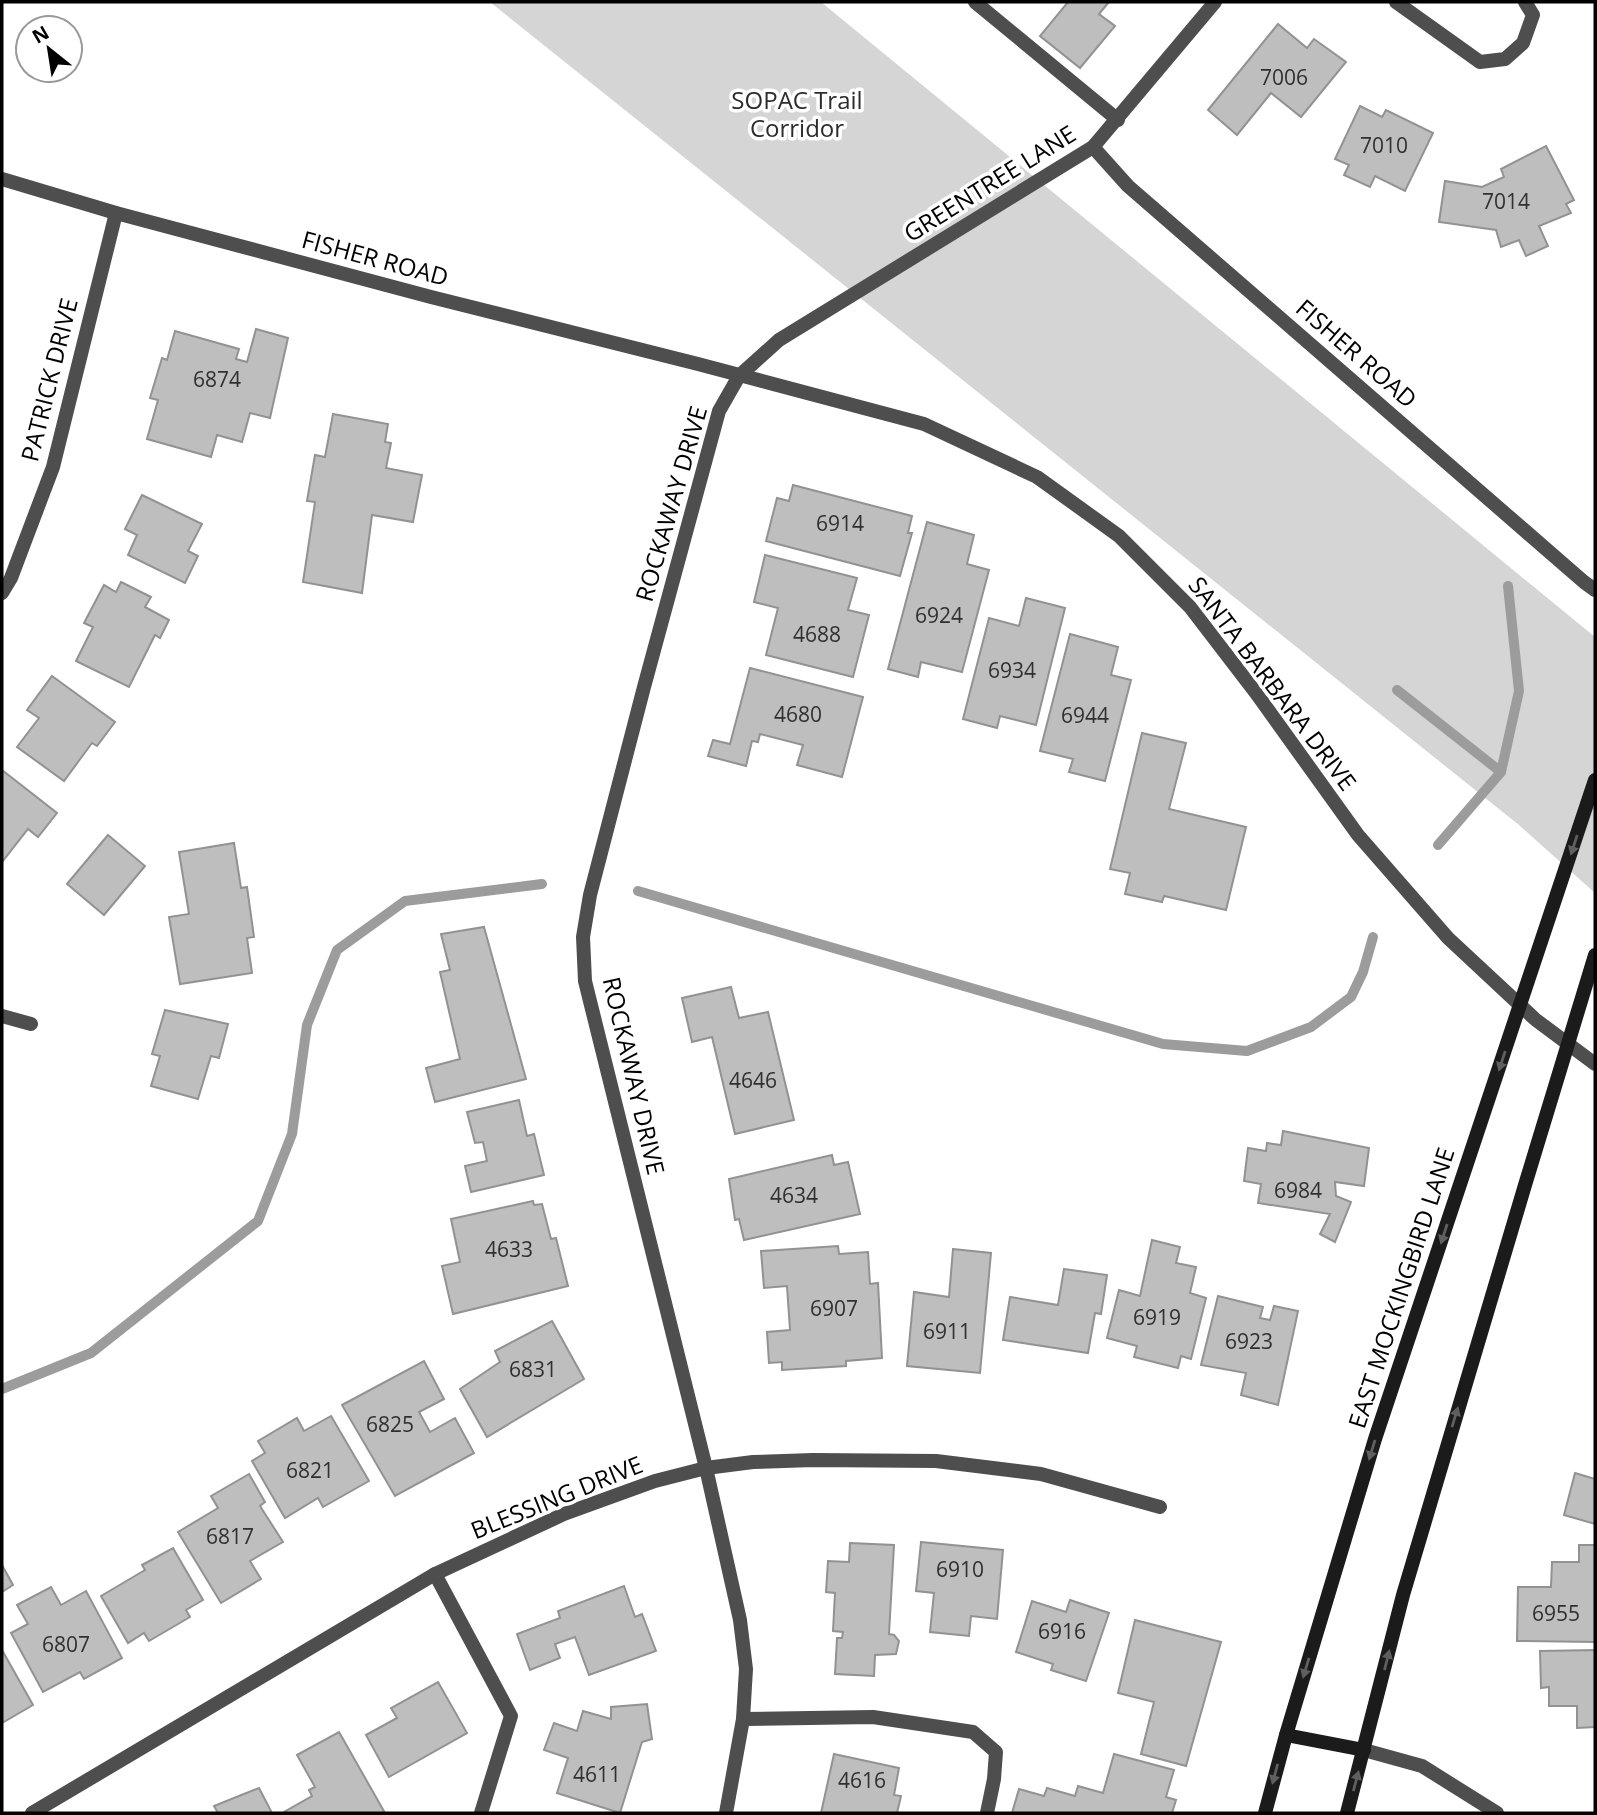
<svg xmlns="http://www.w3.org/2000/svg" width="1597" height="1815" font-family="'Open Sans',sans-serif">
<rect width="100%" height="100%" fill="#fff"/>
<!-- green -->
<polygon fill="#d5d5d5" points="490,2 821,2 1595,637 1595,893 1519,825"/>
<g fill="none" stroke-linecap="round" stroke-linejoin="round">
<!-- stream -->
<g stroke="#9c9c9c" stroke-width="10">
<polyline points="1397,690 1501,772"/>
<polyline points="1438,845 1501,772 1519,691 1508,586"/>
<polyline points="638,891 1163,1044 1247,1051 1311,1027 1351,997 1363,972 1373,937"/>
<polyline points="2,1389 91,1353 258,1221 292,1134 307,1025 337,950 405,901 542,884"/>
</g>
</g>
<!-- building -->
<g fill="#bebebe" stroke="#929292" stroke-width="2">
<polygon points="1068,2 1109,2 1099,14 1115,26 1080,68 1040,36"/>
<polygon points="1278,24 1307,48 1314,39 1346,62 1301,117 1271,93 1237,135 1208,110"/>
<polygon points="1360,106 1382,117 1386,110 1433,133 1405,191 1375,176 1370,187 1344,175 1349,165 1335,159"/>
<polygon points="1546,146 1574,200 1566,204 1571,213 1539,226 1548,246 1526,256 1519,240 1501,247 1496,230 1439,222 1445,181 1482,187 1504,177 1501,169"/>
<polygon points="256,329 288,338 270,418 250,413 242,442 217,435 211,457 147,439 158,400 150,398 162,358 167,360 175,331 239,349 236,359 247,362"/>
<polygon points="333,414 388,424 385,442 391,443 386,468 422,475 413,522 372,515 362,593 303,582 315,502 307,501 315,455 325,457"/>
<polygon points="793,485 912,516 908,533 912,533 900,576 766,541 777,498 789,501"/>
<polygon points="142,495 202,524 188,551 198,556 185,583 128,555 137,535 125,529"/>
<polygon points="927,522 974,535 967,564 989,570 962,672 921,662 918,677 888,669"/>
<polygon points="765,555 857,578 848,610 869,615 853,677 766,655 778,608 754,602"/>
<polygon points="121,582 151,597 145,607 169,620 160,638 155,635 129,687 76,661 93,627 84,623 104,585 116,592"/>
<polygon points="1026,598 1065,608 1036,725 1000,716 997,728 963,719 989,618 1019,626"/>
<polygon points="1070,634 1118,647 1111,675 1131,680 1105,781 1069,772 1073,759 1040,751"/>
<polygon points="750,668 863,697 842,777 797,765 803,745 760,734 758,742 752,741 746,766 708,756 713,740 730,744"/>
<polygon points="52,676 115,722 97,746 92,743 64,781 17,747 39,718 27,710"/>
<polygon points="1142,733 1186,743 1169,809 1246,827 1226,910 1164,896 1162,902 1125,894 1130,873 1110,869"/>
<polygon points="2,770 57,813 38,837 28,829 2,862"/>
<polygon points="108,835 145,866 104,915 67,884"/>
<polygon points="234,843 241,888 247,887 254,937 247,938 252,973 180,984 169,917 189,914 179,852"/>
<polygon points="484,927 526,1079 435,1102 426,1068 460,1059 440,972 450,970 441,934"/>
<polygon points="731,987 739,1018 768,1012 794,1120 735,1134 712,1037 692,1042 682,998"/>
<polygon points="165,1010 228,1024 219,1058 211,1056 198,1099 151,1086 160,1056 152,1054"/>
<polygon points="519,1100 527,1136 534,1134 544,1175 471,1192 465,1166 487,1161 483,1142 475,1143 467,1112"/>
<polygon points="1283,1131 1369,1148 1364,1186 1335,1182 1336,1196 1351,1202 1335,1242 1320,1234 1330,1214 1258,1203 1261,1184 1244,1181 1248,1148 1266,1151 1267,1143 1281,1145"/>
<polygon points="832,1155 834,1165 848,1162 860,1214 744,1240 739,1219 735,1220 729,1179"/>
<polygon points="533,1201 534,1205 542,1204 551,1239 556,1238 568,1286 453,1314 442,1266 460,1262 451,1219"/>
<polygon points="1152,1240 1180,1247 1176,1263 1196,1267 1190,1293 1206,1298 1191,1359 1181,1356 1178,1368 1134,1357 1137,1346 1107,1338 1119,1290 1140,1296"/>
<polygon points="838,1246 839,1254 868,1252 870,1284 878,1283 882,1358 846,1361 846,1366 782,1370 782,1362 769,1363 767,1332 790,1330 787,1286 764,1288 761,1251"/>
<polygon points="953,1249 991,1253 980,1373 907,1366 914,1292 949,1297"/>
<polygon points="1064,1269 1107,1275 1101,1314 1095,1313 1088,1353 1003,1340 1010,1297 1058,1305"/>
<polygon points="1218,1296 1263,1307 1260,1318 1270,1320 1274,1306 1298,1311 1278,1405 1241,1395 1246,1373 1201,1365"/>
<polygon points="552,1321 584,1379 487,1437 460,1389 500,1362 495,1351"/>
<polygon points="424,1361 444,1399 419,1412 430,1432 455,1418 474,1453 395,1496 342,1405"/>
<polygon points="331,1416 369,1481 323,1507 318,1498 285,1518 252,1461 265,1453 258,1441 297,1418 304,1431"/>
<polygon points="1575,1473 1595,1479 1595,1524 1564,1515"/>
<polygon points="249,1474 265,1502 260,1506 283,1542 250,1561 261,1579 221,1603 178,1532 218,1508 211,1496"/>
<polygon points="921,1542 1003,1550 997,1619 971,1616 969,1636 930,1632 934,1593 916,1591"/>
<polygon points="850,1543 894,1545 889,1634 894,1635 899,1641 896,1654 875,1655 874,1676 835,1674 837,1638 842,1638 843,1632 833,1631 835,1593 826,1592 828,1561 849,1562"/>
<polygon points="1579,1545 1595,1545 1595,1642 1517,1641 1518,1587 1551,1587 1552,1562 1579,1562"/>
<polygon points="173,1548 203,1600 186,1610 190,1617 149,1641 144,1633 128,1643 101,1596 145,1570 142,1565"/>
<polygon points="2,1565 13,1585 2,1592"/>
<polygon points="624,1586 635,1617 642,1614 656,1651 589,1675 575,1637 555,1644 560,1658 530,1670 517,1634 560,1618 558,1611"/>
<polygon points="51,1587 61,1605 86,1591 122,1658 84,1679 80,1672 43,1692 11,1633 28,1624 17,1605"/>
<polygon points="1070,1600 1109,1613 1086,1681 1051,1670 1053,1664 1016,1652 1032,1601 1066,1612"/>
<polygon points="1135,1620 1221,1642 1186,1766 1141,1754 1154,1702 1118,1693"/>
<polygon points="2,1650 33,1705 2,1723"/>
<polygon points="1595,1650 1595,1727 1577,1728 1577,1706 1549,1706 1549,1687 1541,1688 1540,1651"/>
<polygon points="438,1682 467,1733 389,1777 366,1735 397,1718 391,1708"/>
<polygon points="647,1704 652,1739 642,1742 620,1813 557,1793 568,1758 544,1750 554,1723 577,1731 583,1711 611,1719 611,1707"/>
<polygon points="339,1732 385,1813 285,1813 284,1812 312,1796 309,1790 315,1787 297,1755"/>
<polygon points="834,1754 899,1768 894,1795 901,1796 897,1813 821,1813"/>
<polygon points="1114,1754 1174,1770 1166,1797 1176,1800 1172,1813 1012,1813 1019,1789 1044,1796 1047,1788 1075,1796 1078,1786 1103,1793"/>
<polygon points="259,1788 272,1813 218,1813 214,1806"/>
</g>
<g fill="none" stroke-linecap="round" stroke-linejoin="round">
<!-- service -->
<g stroke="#4e4e4e" stroke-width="14">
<polyline points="975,2 1118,120"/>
<polyline points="435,1574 511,1716 481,1813"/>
<polyline points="743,1719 873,1717 973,1732 996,1752 994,1779 987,1813"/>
<polyline points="1364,1750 1422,1766 1497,1813"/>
</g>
<!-- minor -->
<g stroke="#4e4e4e" stroke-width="14">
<polyline points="1396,2 1480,62 1505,59 1523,43 1533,15 1525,2"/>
<polyline points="1093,147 1128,186 1584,582 1595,590"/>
<polyline points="2,179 116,213 431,297 698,364 924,424 1037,477 1119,536 1190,607 1256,693 1358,835 1448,938 1536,1020 1595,1064"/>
<polyline points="2,593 11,578 53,467 116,213"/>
<polyline points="2,1016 31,1024"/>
<polyline points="32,1813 435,1574 564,1514 655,1481 706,1468 753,1462 813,1460 936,1461 1041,1474 1160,1507"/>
<polyline points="726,1813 743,1719 746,1669 740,1620 706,1468 585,981 583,937 590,895 644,687 719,411 739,376 779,340 1093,147 1215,2"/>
</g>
<!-- secondary -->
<g stroke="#1b1b1b" stroke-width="14">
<polyline points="1286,1735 1364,1750"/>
<polyline points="1265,1813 1286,1735 1375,1439 1595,780"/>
<polyline points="1347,1813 1403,1595 1525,1185 1595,955"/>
</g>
</g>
<!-- one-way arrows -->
<defs><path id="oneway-solid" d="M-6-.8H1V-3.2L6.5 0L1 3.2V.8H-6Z" transform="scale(1.75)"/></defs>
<g fill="#5f5f5f">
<use href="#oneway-solid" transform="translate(1574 845) rotate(108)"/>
<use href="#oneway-solid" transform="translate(1502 1061) rotate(108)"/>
<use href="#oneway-solid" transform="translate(1444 1234) rotate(108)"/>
<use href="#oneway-solid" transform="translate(1455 1417) rotate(-73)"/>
<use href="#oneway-solid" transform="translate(1372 1450) rotate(107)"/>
<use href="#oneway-solid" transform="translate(1387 1660) rotate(-76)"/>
<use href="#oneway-solid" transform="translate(1306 1668) rotate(107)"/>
<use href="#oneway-solid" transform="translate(1275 1774) rotate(105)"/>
<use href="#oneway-solid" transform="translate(1356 1781) rotate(-75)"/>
</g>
<g text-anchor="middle" stroke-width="7" stroke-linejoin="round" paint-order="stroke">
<!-- number labels -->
<g font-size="21" fill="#303030">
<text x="1284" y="85">7006</text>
<text x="1384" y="153">7010</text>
<text x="1506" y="209">7014</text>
<text x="217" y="387">6874</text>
<text x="840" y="531">6914</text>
<text x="939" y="623">6924</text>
<text x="817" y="642">4688</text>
<text x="1012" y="678">6934</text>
<text x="798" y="722">4680</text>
<text x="1085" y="723">6944</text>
<text x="753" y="1088">4646</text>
<text x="1298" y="1198">6984</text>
<text x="794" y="1203">4634</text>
<text x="509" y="1257">4633</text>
<text x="834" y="1316">6907</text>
<text x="1157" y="1325">6919</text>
<text x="947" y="1339">6911</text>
<text x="1249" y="1349">6923</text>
<text x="533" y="1377">6831</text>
<text x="390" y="1432">6825</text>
<text x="310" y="1478">6821</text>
<text x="230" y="1544">6817</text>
<text x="960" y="1577">6910</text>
<text x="1556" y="1621">6955</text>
<text x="1062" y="1639">6916</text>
<text x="66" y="1652">6807</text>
<text x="597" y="1782">4611</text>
<text x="862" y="1788">4616</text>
</g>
<!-- park labels -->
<g font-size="24" fill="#2c2c2c" stroke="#fff">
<text x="797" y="109">SOPAC Trail<tspan x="797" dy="28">Corridor</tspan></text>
</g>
<!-- street labels -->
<g font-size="24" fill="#000" stroke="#fff">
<text transform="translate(990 184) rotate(-32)" y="8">GREENTREE LANE</text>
<text transform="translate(375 259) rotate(15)" y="8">FISHER ROAD</text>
<text transform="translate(1356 354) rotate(41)" y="8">FISHER ROAD</text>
<text transform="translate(50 380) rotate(-76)" y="8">PATRICK DRIVE</text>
<text transform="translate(672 504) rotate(-74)" y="8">ROCKAWAY DRIVE</text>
<text transform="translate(1272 684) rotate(53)" y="8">SANTA BARBARA DRIVE</text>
<text transform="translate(633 1076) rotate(77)" y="8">ROCKAWAY DRIVE</text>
<text transform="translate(1402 1288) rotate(-72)" y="8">EAST MOCKINGBIRD LANE</text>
<text transform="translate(557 1498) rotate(-22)" y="8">BLESSING DRIVE</text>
</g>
</g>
<!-- border -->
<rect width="1597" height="1815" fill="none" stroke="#000000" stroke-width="7"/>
<!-- north arrow -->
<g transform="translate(49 49) rotate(330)"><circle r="33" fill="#ffffff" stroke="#999999" stroke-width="2"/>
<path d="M0-5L12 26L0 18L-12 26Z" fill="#000000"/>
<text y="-10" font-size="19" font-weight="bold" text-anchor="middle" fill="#000000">N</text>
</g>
</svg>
